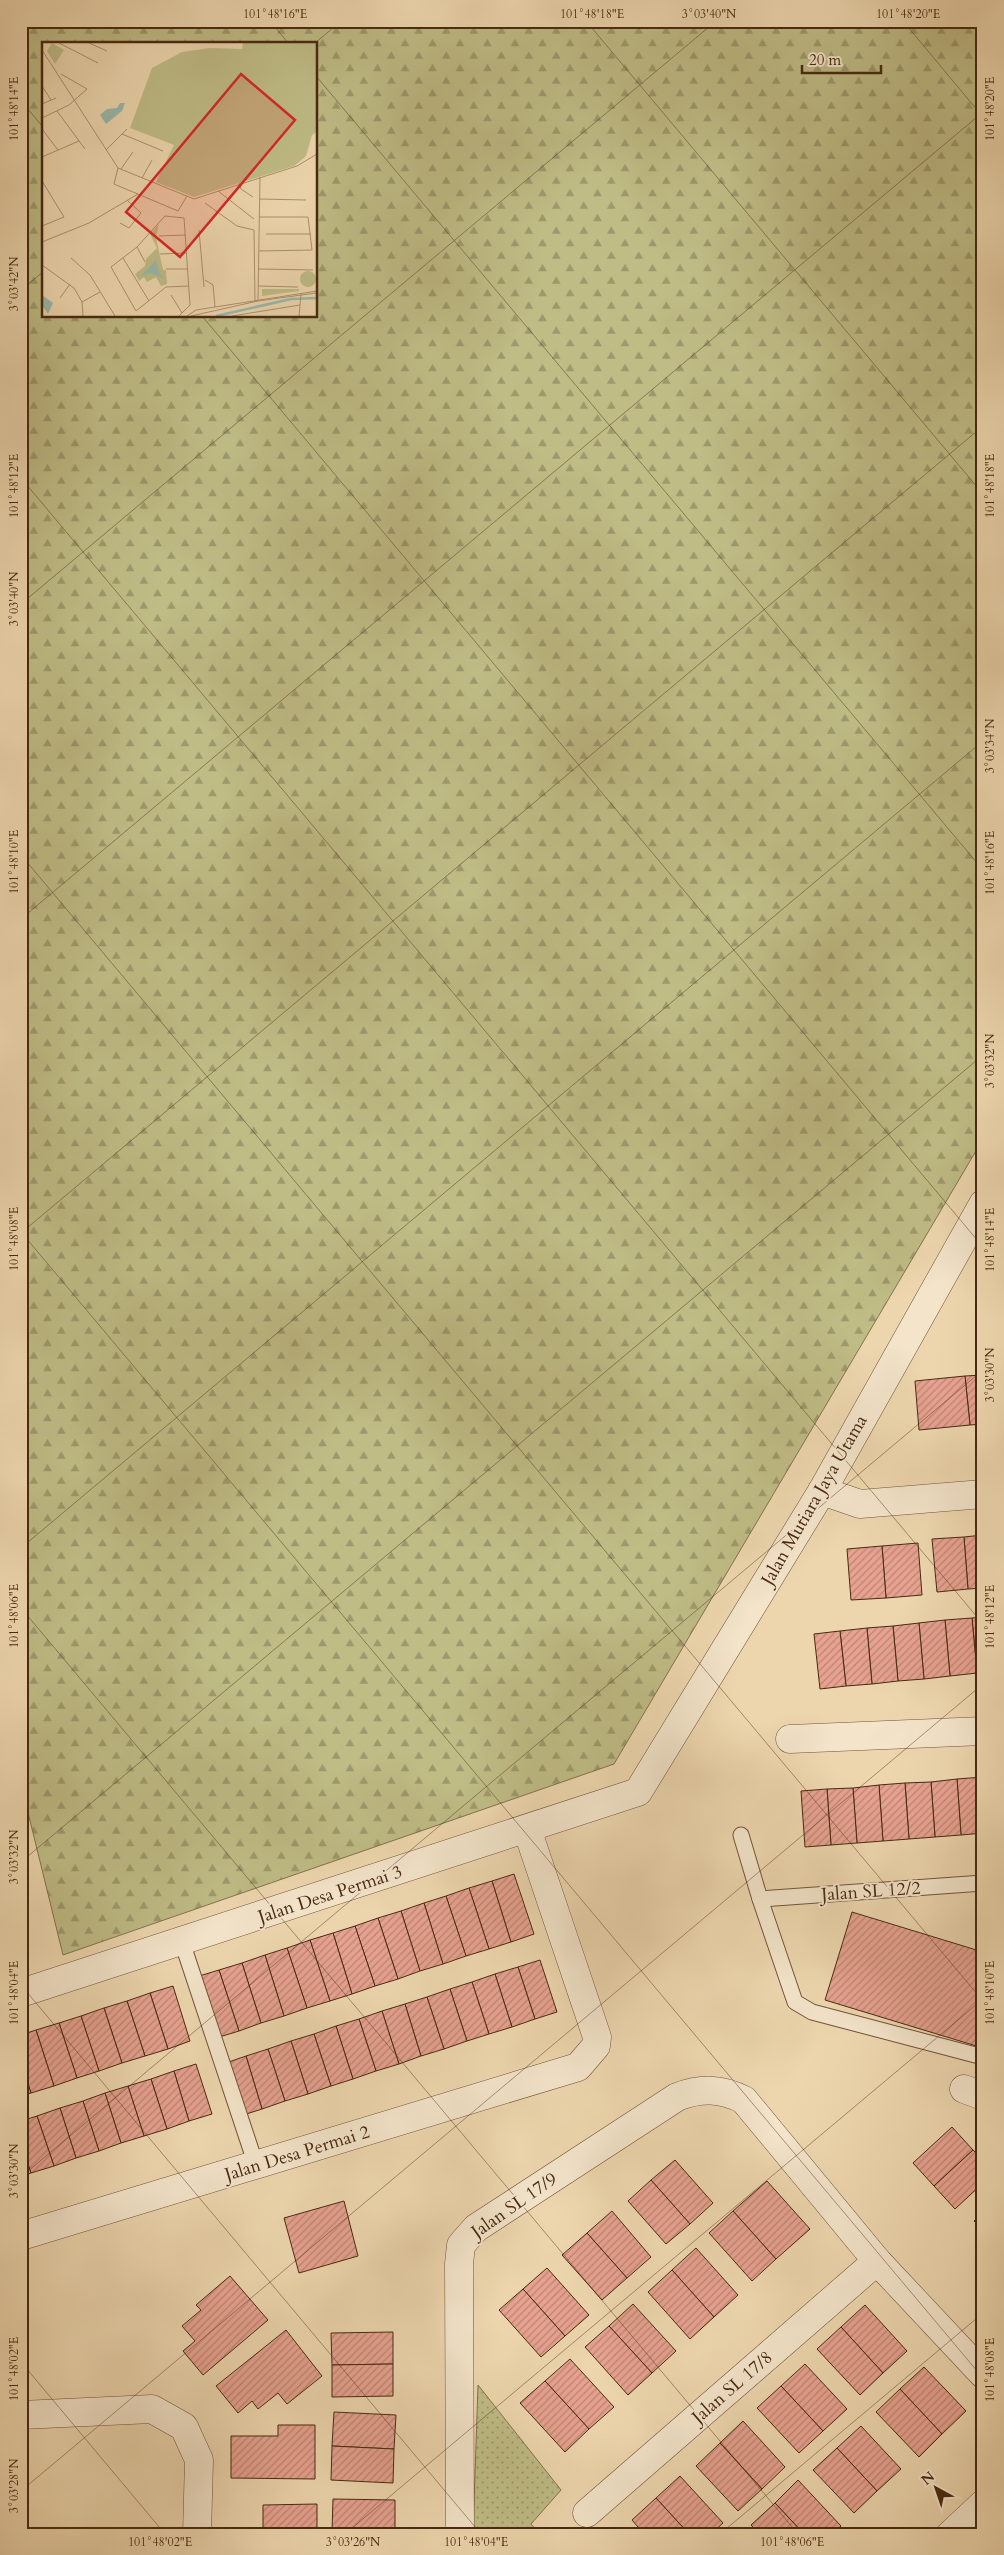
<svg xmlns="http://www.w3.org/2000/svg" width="1004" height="2555" font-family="Cardo,serif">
<defs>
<pattern id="forest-firs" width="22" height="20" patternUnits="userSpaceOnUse" patternTransform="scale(1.25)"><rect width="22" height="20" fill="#bfbc86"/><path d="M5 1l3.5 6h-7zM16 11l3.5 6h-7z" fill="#9d996c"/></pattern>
<pattern id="park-dots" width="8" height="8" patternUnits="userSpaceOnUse" patternTransform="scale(1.25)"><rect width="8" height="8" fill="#bfbc86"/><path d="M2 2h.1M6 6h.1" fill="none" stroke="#9d996c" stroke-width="1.8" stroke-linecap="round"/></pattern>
<pattern id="building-hatch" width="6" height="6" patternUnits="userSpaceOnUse" patternTransform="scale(1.25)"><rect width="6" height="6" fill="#e7a290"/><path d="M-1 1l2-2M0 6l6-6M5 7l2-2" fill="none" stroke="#bd8474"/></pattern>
</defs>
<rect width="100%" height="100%" fill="#edd6ae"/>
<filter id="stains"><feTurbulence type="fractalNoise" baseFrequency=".004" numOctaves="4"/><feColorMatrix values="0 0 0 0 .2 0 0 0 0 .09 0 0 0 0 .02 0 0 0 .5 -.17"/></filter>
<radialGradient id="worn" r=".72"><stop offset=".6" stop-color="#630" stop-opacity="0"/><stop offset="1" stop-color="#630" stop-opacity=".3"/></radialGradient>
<!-- forest -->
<path fill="url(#forest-firs)" stroke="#84724c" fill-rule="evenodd" d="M 21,21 L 983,21 L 983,1139 L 614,1764 L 63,1955 L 21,1784 ZM 44,44 L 316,44 L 316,316 L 44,316 Z"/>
<!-- park -->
<polygon fill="url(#park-dots)" stroke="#84724c" points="478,2385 561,2490 531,2524 540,2534 473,2534"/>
<!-- building -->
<g fill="url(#building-hatch)" stroke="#482911">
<polygon points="983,1375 983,1424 970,1425 965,1376"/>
<polygon points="965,1376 970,1425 919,1430 915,1381"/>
<polygon points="983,1535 983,1588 968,1589 964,1537"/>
<polygon points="964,1537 968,1589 937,1592 932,1539"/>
<polygon points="918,1543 922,1595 886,1598 882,1546"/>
<polygon points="882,1546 886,1598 851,1600 847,1549"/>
<polygon points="983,1617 983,1672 977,1673 972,1618"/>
<polygon points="972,1618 977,1673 950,1676 945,1620"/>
<polygon points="945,1620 950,1676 924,1679 919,1623"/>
<polygon points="919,1623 924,1679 898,1681 893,1626"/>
<polygon points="893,1626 898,1681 872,1684 867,1628"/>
<polygon points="867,1628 872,1684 846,1686 840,1631"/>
<polygon points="840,1631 846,1686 820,1689 814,1634"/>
<polygon points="983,1777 983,1833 961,1835 957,1779"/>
<polygon points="957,1779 961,1835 935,1837 931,1782"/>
<polygon points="931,1782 935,1837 909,1839 905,1783"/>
<polygon points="905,1783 909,1839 883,1841 879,1785"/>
<polygon points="879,1785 883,1841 857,1843 853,1788"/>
<polygon points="853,1788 857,1843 831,1845 827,1789"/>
<polygon points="827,1789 831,1845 805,1847 801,1791"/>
<polygon points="514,1874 534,1934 511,1942 492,1881"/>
<polygon points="492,1881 511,1942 489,1949 469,1888"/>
<polygon points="469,1888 489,1949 466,1956 446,1896"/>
<polygon points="446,1896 466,1956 443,1964 424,1903"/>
<polygon points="424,1903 443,1964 420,1971 401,1911"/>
<polygon points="401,1911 420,1971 398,1979 378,1918"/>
<polygon points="852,1912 983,1952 983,2048 825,2000"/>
<polygon points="378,1918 398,1979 375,1986 355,1926"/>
<polygon points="355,1926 375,1986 352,1994 333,1933"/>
<polygon points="333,1933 352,1994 330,2001 310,1940"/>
<polygon points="310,1940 330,2001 307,2008 287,1948"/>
<polygon points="287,1948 307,2008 284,2016 265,1955"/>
<polygon points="265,1955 284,2016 261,2023 242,1963"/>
<polygon points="540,1960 557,2012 535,2019 518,1967"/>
<polygon points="242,1963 261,2023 239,2031 219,1970"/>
<polygon points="518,1967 535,2019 512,2027 495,1974"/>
<polygon points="219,1970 239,2031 216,2038 196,1977"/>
<polygon points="495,1974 512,2027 489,2034 472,1982"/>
<polygon points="472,1982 489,2034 467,2041 450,1989"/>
<polygon points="173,1986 190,2041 168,2049 150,1993"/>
<polygon points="450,1989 467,2041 444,2049 427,1997"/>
<polygon points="150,1993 168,2049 145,2056 127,2001"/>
<polygon points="427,1997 444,2049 421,2056 405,2004"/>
<polygon points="127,2001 145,2056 122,2063 104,2008"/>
<polygon points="405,2004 421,2056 399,2064 382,2011"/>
<polygon points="104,2008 122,2063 99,2071 81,2016"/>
<polygon points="382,2011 399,2064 376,2071 359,2019"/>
<polygon points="81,2016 99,2071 77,2078 59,2023"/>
<polygon points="359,2019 376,2071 353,2079 336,2026"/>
<polygon points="59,2023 77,2078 54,2086 36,2030"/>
<polygon points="336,2026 353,2079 331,2086 314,2034"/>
<polygon points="36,2030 54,2086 31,2093 21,2062 21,2035"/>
<polygon points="314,2034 331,2086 308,2094 291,2041"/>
<polygon points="291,2041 308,2094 285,2101 268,2049"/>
<polygon points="268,2049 285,2101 262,2109 246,2056"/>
<polygon points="246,2056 262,2109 240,2116 223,2064"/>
<polygon points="21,2062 31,2093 21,2096"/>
<polygon points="196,2064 212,2114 189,2121 174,2071"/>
<polygon points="174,2071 189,2121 167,2129 151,2079"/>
<polygon points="151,2079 167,2129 144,2136 128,2086"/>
<polygon points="128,2086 144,2136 121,2143 105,2093"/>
<polygon points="105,2093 121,2143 99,2151 83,2101"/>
<polygon points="83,2101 99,2151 76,2158 60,2108"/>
<polygon points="60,2108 76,2158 54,2166 37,2116"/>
<polygon points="37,2116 54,2166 31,2173 21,2144 21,2121"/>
<polygon points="952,2127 973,2150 934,2186 913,2163"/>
<polygon points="21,2144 31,2173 21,2176"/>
<polygon points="973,2150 983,2160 983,2183 955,2209 934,2186"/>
<polygon points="675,2160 713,2203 690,2224 651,2180"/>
<polygon points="651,2180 690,2224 666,2244 628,2201"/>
<polygon points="767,2181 810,2229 776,2259 733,2211"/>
<polygon points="344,2201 358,2256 299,2273 284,2218"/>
<polygon points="612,2211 651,2257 627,2278 587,2233"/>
<polygon points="733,2211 776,2259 752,2281 709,2233"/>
<polygon points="983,2213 983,2230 974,2221"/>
<polygon points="587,2233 627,2278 602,2300 562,2255"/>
<polygon points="696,2248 738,2295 714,2317 672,2270"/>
<polygon points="547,2268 589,2315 565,2336 523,2289"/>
<polygon points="672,2270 714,2317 690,2339 648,2292"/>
<polygon points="230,2276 268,2320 203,2375 183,2351 195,2341 182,2326 201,2310 196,2305"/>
<polygon points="523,2289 565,2336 541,2357 499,2310"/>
<polygon points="633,2304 676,2351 652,2373 609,2326"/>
<polygon points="865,2305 907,2351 883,2373 841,2327"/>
<polygon points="609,2326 652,2373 628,2395 585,2347"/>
<polygon points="841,2327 883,2373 860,2395 817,2349"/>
<polygon points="286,2330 322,2376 287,2404 278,2393 258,2409 252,2401 238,2413 216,2386"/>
<polygon points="393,2332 393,2364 332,2365 331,2333"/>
<polygon points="570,2359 614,2407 589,2429 545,2381"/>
<polygon points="393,2364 393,2396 332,2397 332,2365"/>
<polygon points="805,2364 847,2409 823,2431 781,2386"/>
<polygon points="924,2367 966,2411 942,2434 900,2389"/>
<polygon points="545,2381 589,2429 565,2452 520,2403"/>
<polygon points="781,2386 823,2431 799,2453 757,2408"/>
<polygon points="900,2389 942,2434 919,2457 876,2412"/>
<polygon points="334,2412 396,2415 394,2449 332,2446"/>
<polygon points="743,2421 785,2467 762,2489 720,2443"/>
<polygon points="278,2425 315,2425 315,2479 231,2478 231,2436 278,2436"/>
<polygon points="861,2426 901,2469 877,2491 837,2448"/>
<polygon points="720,2443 762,2489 738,2511 696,2466"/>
<polygon points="332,2446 394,2449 393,2483 331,2480"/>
<polygon points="837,2448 877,2491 854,2513 813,2470"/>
<polygon points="680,2476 723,2523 711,2534 689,2534 656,2498"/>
<polygon points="798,2480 841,2526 832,2534 804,2534 775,2503"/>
<polygon points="656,2498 689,2534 644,2534 632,2520"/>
<polygon points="333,2499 395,2500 395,2533 332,2532"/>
<polygon points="775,2503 804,2534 759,2534 751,2525"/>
<polygon points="317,2504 317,2534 246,2534 263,2533 263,2505"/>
<polygon points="982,2523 983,2534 970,2534"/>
<polygon points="332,2532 395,2533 332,2534"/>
</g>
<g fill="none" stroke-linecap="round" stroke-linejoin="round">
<!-- service casing -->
<g stroke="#715438" stroke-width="17">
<g id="service">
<polyline points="741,1835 760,1899 795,2002 812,2012 983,2057"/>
<polyline points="760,1899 983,1883"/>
<polyline points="182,1942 256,2165"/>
</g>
</g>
<!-- minor casing -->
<g stroke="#715438" stroke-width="29">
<g id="minor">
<polyline points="822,1491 860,1504 983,1494"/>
<polyline points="790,1739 983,1731"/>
<polyline points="21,1993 638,1792 822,1491 983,1204"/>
<polyline points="964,2089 983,2096"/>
<polyline points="21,2236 578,2067 596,2046 597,2037 527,1829"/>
<polyline points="21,2415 152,2409 184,2427 199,2460 197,2534"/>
<polyline points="587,2513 877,2261"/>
<path d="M 460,2534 L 459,2264 L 461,2245 L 476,2228 L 677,2097 C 701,2088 721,2088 744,2100 L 877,2261 L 983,2374"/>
<polyline points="951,2534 983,2504"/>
</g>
</g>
<!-- service -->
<use href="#service" stroke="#f3e4ca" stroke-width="15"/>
<!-- minor -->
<use href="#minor" stroke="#f3e4ca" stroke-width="28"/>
</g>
<!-- ticks -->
<path fill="none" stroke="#482911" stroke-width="1" stroke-opacity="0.45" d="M 270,21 L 289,44M 586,21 L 983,494M 903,21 L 983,117M 314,44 L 341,21M 316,76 L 983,870M 21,101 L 44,128M 21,290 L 44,271M 202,316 L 983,1247M 21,478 L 983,1624M 21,604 L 716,21M 21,855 L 983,2001M 21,919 L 983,112M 21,1232 L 983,2378M 21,1233 L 983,426M 21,1548 L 983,741M 21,1608 L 798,2534M 21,1862 L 983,1055M 21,1985 L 481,2534M 21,2177 L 983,1370M 21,2362 L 165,2534M 21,2491 L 983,1684M 345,2534 L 983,1999M 720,2534 L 983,2313"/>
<g text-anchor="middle" stroke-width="4" stroke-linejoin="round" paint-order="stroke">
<!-- street labels -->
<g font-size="18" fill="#482911" stroke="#f3e4ca">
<text transform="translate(814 1500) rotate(-60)" y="6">Jalan Mutiara Jaya Utama</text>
<text transform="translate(871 1891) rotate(-4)" y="6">Jalan SL 12/2</text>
<text transform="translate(330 1894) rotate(-18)" y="6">Jalan Desa Permai 3</text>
<text transform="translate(297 2153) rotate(-17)" y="6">Jalan Desa Permai 2</text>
<text transform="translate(514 2205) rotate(-35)" y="6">Jalan SL 17/9</text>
<text transform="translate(732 2387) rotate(-41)" y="6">Jalan SL 17/8</text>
</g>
</g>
<!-- overview -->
<g transform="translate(42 42)">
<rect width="275" height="275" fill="#edd6ae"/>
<path d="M 201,1 L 275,1 L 275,90 L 270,93 L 264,114 L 252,124 L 152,155 L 114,140 L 132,103 L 88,86 L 110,26 L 140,10 L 168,6 L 200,7 ZM 220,247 L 257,247 L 257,249 L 220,254 Z" fill="#bfbc86"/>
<path d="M 10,1 L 22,8 L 13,22 L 5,9 ZM 117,182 L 114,195 L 121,228 L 124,228 L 125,242 L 119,244 L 114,235 L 105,240 L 102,235 L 97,239 L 93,232 L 103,224 L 104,217 L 115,206 L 108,192 ZM258 237a8 8 0 1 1 16 0a8 8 0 1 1-16 0Z" fill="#bfbc86"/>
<path d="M 78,61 L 83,61 L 80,69 L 64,82 L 58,73 L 65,67 L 75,66 ZM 114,218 L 117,231 L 123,237 L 109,231 L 99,234 ZM 0,253 L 11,261 L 6,272 L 0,263 Z" fill="#99b9ad"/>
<path fill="none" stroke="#99b9ad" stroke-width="2.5" d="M 174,274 L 249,257 L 275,256"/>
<path fill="none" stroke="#ab916f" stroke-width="1" d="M 17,1 L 56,21M 47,1 L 65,9M 0,8 L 76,126M 0,44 L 9,58M 0,62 L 14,56M 15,69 L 43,107M 0,76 L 27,63 L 45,47 L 19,32M 0,87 L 16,108M 80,92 L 121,109M 64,108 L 85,87M 0,115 L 37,99M 76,126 L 152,157 L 255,124 L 275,112M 76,126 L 72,142 L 136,169 L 145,154M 79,127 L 91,110M 100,136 L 110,118M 0,139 L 22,175 L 0,184M 197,141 L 199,147 L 211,155M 176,149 L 212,177M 217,157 L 264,158M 163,161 L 195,184 L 212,188 L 213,260M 78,181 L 87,186 L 99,171 L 85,158M 157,188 L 162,245M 224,192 L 269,192M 117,194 L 144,193M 0,200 L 47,181 L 96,152M 95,205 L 103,220M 217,209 L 270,208 L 266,175 L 217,175M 118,212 L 145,211M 29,216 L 48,233 L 73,274M 81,216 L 107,259M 0,223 L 32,246 L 40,260 L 41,274M 124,227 L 146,227M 217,227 L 271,228M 163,238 L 171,243 L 173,265M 217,244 L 256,245M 129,253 L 140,271M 18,256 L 28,242M 216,258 L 218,135M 40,260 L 58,250M 137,274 L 148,263 L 142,176 L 123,174 L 95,205 L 69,225 L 94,269 L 124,245 L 147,244M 145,274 L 154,268 L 275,249M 149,274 L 216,259 L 274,251M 190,274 L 258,263M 257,274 L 259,252"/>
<path fill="#d62828" fill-opacity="0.15" stroke="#d62828" stroke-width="2.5" d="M 199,32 L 253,78 L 138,215 L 84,170 Z"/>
<rect width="275" height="275" fill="none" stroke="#482911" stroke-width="2.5"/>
</g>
<!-- margin -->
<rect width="1004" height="2555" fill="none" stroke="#edd6ae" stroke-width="55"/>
<!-- north arrow -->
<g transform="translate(936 2488) rotate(320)" stroke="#f3e4ca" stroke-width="4" paint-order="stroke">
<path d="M0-4L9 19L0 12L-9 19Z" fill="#482911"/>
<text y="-8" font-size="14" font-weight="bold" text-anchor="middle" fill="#482911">N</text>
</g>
<!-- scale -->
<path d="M802 65v8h79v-8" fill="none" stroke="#482911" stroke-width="2.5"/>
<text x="809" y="65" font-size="15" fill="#482911" stroke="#f3e4ca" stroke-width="4" paint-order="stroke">20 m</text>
<rect x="28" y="28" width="948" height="2500" fill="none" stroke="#482911" stroke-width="2"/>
<g font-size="12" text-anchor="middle" fill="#482911">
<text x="275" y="18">101°48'16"E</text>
<text x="592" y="18">101°48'18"E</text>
<text x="709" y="18">3°03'40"N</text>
<text x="908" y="18">101°48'20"E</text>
<text transform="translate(14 109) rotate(-90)" y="4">101°48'14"E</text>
<text transform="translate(990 109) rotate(-90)" y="4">101°48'20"E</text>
<text transform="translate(14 284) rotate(-90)" y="4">3°03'42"N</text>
<text transform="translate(14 486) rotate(-90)" y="4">101°48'12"E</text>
<text transform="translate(990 486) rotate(-90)" y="4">101°48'18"E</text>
<text transform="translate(14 599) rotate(-90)" y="4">3°03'40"N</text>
<text transform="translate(990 746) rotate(-90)" y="4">3°03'34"N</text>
<text transform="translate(14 862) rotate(-90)" y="4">101°48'10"E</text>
<text transform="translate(990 863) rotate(-90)" y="4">101°48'16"E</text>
<text transform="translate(990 1061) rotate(-90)" y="4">3°03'32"N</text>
<text transform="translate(14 1239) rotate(-90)" y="4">101°48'08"E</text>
<text transform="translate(990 1240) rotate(-90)" y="4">101°48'14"E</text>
<text transform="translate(990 1375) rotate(-90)" y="4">3°03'30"N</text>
<text transform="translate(14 1616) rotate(-90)" y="4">101°48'06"E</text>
<text transform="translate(990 1617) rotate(-90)" y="4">101°48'12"E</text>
<text transform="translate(14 1857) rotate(-90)" y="4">3°03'32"N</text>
<text transform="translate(14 1993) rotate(-90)" y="4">101°48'04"E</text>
<text transform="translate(990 1993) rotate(-90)" y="4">101°48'10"E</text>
<text transform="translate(14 2171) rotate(-90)" y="4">3°03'30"N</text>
<text transform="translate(14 2369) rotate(-90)" y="4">101°48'02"E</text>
<text transform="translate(990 2370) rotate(-90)" y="4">101°48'08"E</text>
<text transform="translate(14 2486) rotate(-90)" y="4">3°03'28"N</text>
<text x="160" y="2546">101°48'02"E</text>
<text x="353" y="2546">3°03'26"N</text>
<text x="476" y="2546">101°48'04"E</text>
<text x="792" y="2546">101°48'06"E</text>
</g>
<rect width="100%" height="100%" filter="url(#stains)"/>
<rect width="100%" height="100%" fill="url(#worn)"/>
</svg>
